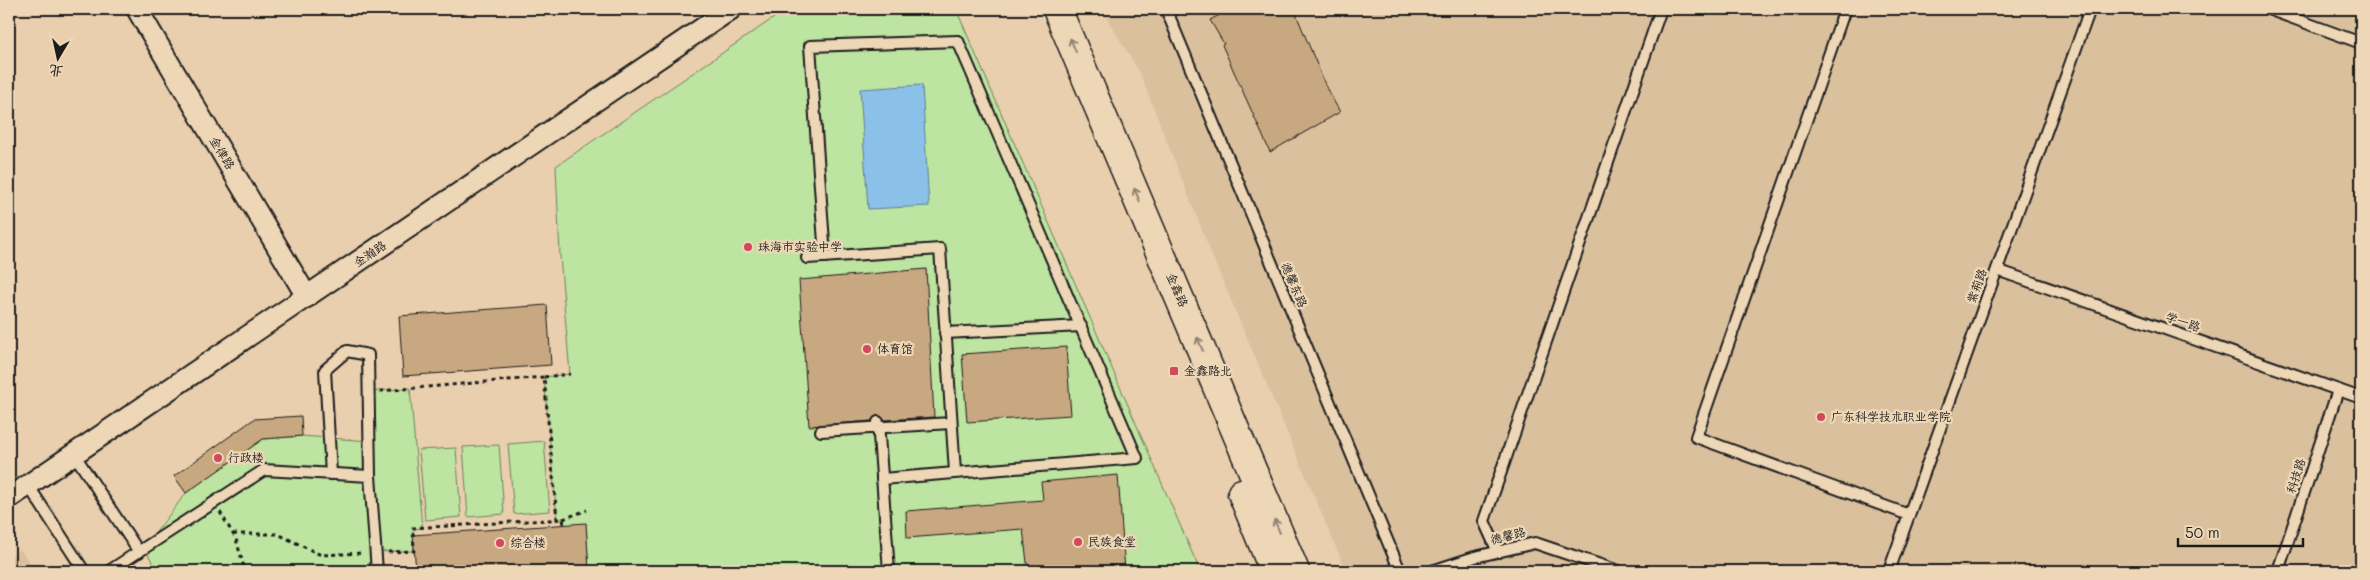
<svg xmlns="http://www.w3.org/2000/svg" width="2370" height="580" font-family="Mali,'LXGW WenKai TC',sans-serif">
<rect width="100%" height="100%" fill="#e9cfad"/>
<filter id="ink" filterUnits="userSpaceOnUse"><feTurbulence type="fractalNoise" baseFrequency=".02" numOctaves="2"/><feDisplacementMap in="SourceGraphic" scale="10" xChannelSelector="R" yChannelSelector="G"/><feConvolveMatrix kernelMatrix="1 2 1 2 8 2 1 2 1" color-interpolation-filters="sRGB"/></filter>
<g filter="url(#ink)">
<!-- built -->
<g fill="#dbc09d">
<polygon points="1101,9 2361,9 2361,571 1346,571 1215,263 1139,71"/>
<polygon points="20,549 36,571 9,571 9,557"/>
</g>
<!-- green -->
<g fill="#bde4a0" stroke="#6c805e">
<polygon points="787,9 956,9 1200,571 589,571 586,524 564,525 563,519 557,519 544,377 570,374 560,256 556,166"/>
<polygon points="410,388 422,528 413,529 414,551 376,552 377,571 158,571 144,548 186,493 263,439 302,436 369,441 369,392"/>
<polygon points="544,441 550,511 514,514 508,444"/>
<polygon points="499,445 504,514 468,517 463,447"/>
<polygon points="456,448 461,517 425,520 419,450"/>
</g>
<!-- water -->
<polygon fill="#8bc1e9" stroke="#5f7f97" points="922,85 929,206 868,209 860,89"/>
<!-- building -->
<g fill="#c8a880" stroke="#1c1c1c">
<polygon points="1231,9 1294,9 1327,89 1340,112 1270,152 1222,45 1224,44 1210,20"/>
<polygon points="926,269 934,417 884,420 881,416 877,415 871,421 809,426 799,280"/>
<polygon points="547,305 551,365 403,376 399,316"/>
<polygon points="1066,347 1071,415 967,422 962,354"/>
<polygon points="301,416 302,436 263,439 186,493 174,476 254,419"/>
<polygon points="1118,475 1125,571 1028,571 1023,529 907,538 906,511 1043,500 1041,482"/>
<polygon points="586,523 589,571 416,571 413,535"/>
</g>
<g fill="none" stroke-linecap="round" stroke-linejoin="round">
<!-- lane casing -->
<g stroke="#1c1c1c" stroke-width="14">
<g id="lane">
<polyline points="1166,9 1400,571"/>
<polyline points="1845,9 1696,437 1909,515"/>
<polyline points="2268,9 2361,43"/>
<polyline points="825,257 810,46 958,41 1137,458 882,479"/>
<polyline points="807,258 940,249 955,472"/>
<polyline points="1997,270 2361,398"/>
<polyline points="945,333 1081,326"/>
<polyline points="878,422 889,571"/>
<polyline points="821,431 951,423"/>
<polyline points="74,454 139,552"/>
<polyline points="331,474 325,370 347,351 368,355 370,476"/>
<polyline points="28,485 84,571"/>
<polyline points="1498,552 1484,521 1661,9"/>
<polyline points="109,571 264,470 370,476 377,571"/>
<polyline points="1432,571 1475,557 1535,543 1618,571"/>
<polyline points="1889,571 2090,9"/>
<polyline points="2278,571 2338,390"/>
</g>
</g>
<!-- street casing -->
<g stroke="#1c1c1c" stroke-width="24">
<g id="street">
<polyline points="137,9 307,297"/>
<polyline points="9,498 731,9"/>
</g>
</g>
<!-- secondary casing -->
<g stroke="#1c1c1c" stroke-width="31">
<g id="secondary">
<polyline points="1057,9 1295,571"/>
<polyline points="1242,493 1274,571"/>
</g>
</g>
<!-- path -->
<g stroke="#1c1c1c" stroke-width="3" stroke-dasharray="4 4" stroke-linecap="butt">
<polyline points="544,377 570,374"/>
<polyline points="380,391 544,377 557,519"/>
<polyline points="220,512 236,539 245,571"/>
<polyline points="563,519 587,510"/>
<polyline points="233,534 278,534 321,555 364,553"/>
<polyline points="388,552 414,551 413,528 563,519 564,525"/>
</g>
<!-- lane -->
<use href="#lane" stroke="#eed7b7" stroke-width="10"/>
<!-- street -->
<use href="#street" stroke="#eed7b7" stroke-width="20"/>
<!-- secondary -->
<use href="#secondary" stroke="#eed7b7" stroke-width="28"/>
</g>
<!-- one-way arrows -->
<defs><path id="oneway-shaft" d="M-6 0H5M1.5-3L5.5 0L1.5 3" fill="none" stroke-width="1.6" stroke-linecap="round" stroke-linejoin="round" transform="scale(1.25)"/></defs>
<g stroke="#908371">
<use href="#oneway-shaft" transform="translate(1073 45) rotate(-113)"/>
<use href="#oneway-shaft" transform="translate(1137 195) rotate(-113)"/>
<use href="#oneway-shaft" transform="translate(1200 344) rotate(-113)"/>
<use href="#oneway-shaft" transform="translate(1277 526) rotate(-113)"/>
</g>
</g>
<!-- markers -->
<g fill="#d1495b" stroke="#eed7b7" stroke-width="2">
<circle cx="748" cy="247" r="5"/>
<circle cx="867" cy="349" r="5"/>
<rect x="1169" y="366" width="10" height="10" rx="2.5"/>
<circle cx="1821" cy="417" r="5"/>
<circle cx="218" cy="458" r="5"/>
<circle cx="1078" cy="542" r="5"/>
<circle cx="500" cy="543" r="5"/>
</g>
<g text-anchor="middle" stroke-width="4.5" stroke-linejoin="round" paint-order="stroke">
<!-- street labels -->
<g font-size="12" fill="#1c1c1c" stroke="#eed7b7">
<text transform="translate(222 153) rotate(59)" y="4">金律路</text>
<text transform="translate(370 254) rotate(-34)" y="4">金瀚路</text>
<text transform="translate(1294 285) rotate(67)" y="4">德馨东路</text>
<text transform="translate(1977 286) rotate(-70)" y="4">紫荊路</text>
<text transform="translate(1177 290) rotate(67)" y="4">金鑫路</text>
<text transform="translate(2183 322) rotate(19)" y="4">学一路</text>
<text transform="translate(2296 476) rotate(-72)" y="4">科技路</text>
<text transform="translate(1508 536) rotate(-14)" y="4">德馨路</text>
</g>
<!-- poi labels -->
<g font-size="12" fill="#1c1c1c" stroke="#eed7b7" text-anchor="start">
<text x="758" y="251">珠海市实验中学</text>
<text x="877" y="353">体育馆</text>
<text x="1184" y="375">金鑫路北</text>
<text x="1831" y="421">广东科学技术职业学院</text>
<text x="228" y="462">行政楼</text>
<text x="1088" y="546">民族食堂</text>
<text x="510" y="547">综合楼</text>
</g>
</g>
<!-- margin -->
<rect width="2370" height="580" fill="none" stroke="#eed7b7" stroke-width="30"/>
<rect x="15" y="15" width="2340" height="550" fill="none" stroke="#1c1c1c" stroke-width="2" filter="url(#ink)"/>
<!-- north arrow -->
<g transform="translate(58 58) rotate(189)" stroke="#eed7b7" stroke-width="4" paint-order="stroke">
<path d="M0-4L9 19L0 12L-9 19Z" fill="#1c1c1c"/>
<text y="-8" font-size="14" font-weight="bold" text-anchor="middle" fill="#1c1c1c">北</text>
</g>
<!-- scale -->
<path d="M2178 538v8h125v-8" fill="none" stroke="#1c1c1c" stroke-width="2.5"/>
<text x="2185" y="538" font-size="15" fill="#1c1c1c" stroke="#eed7b7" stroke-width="4" paint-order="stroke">50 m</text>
</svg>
